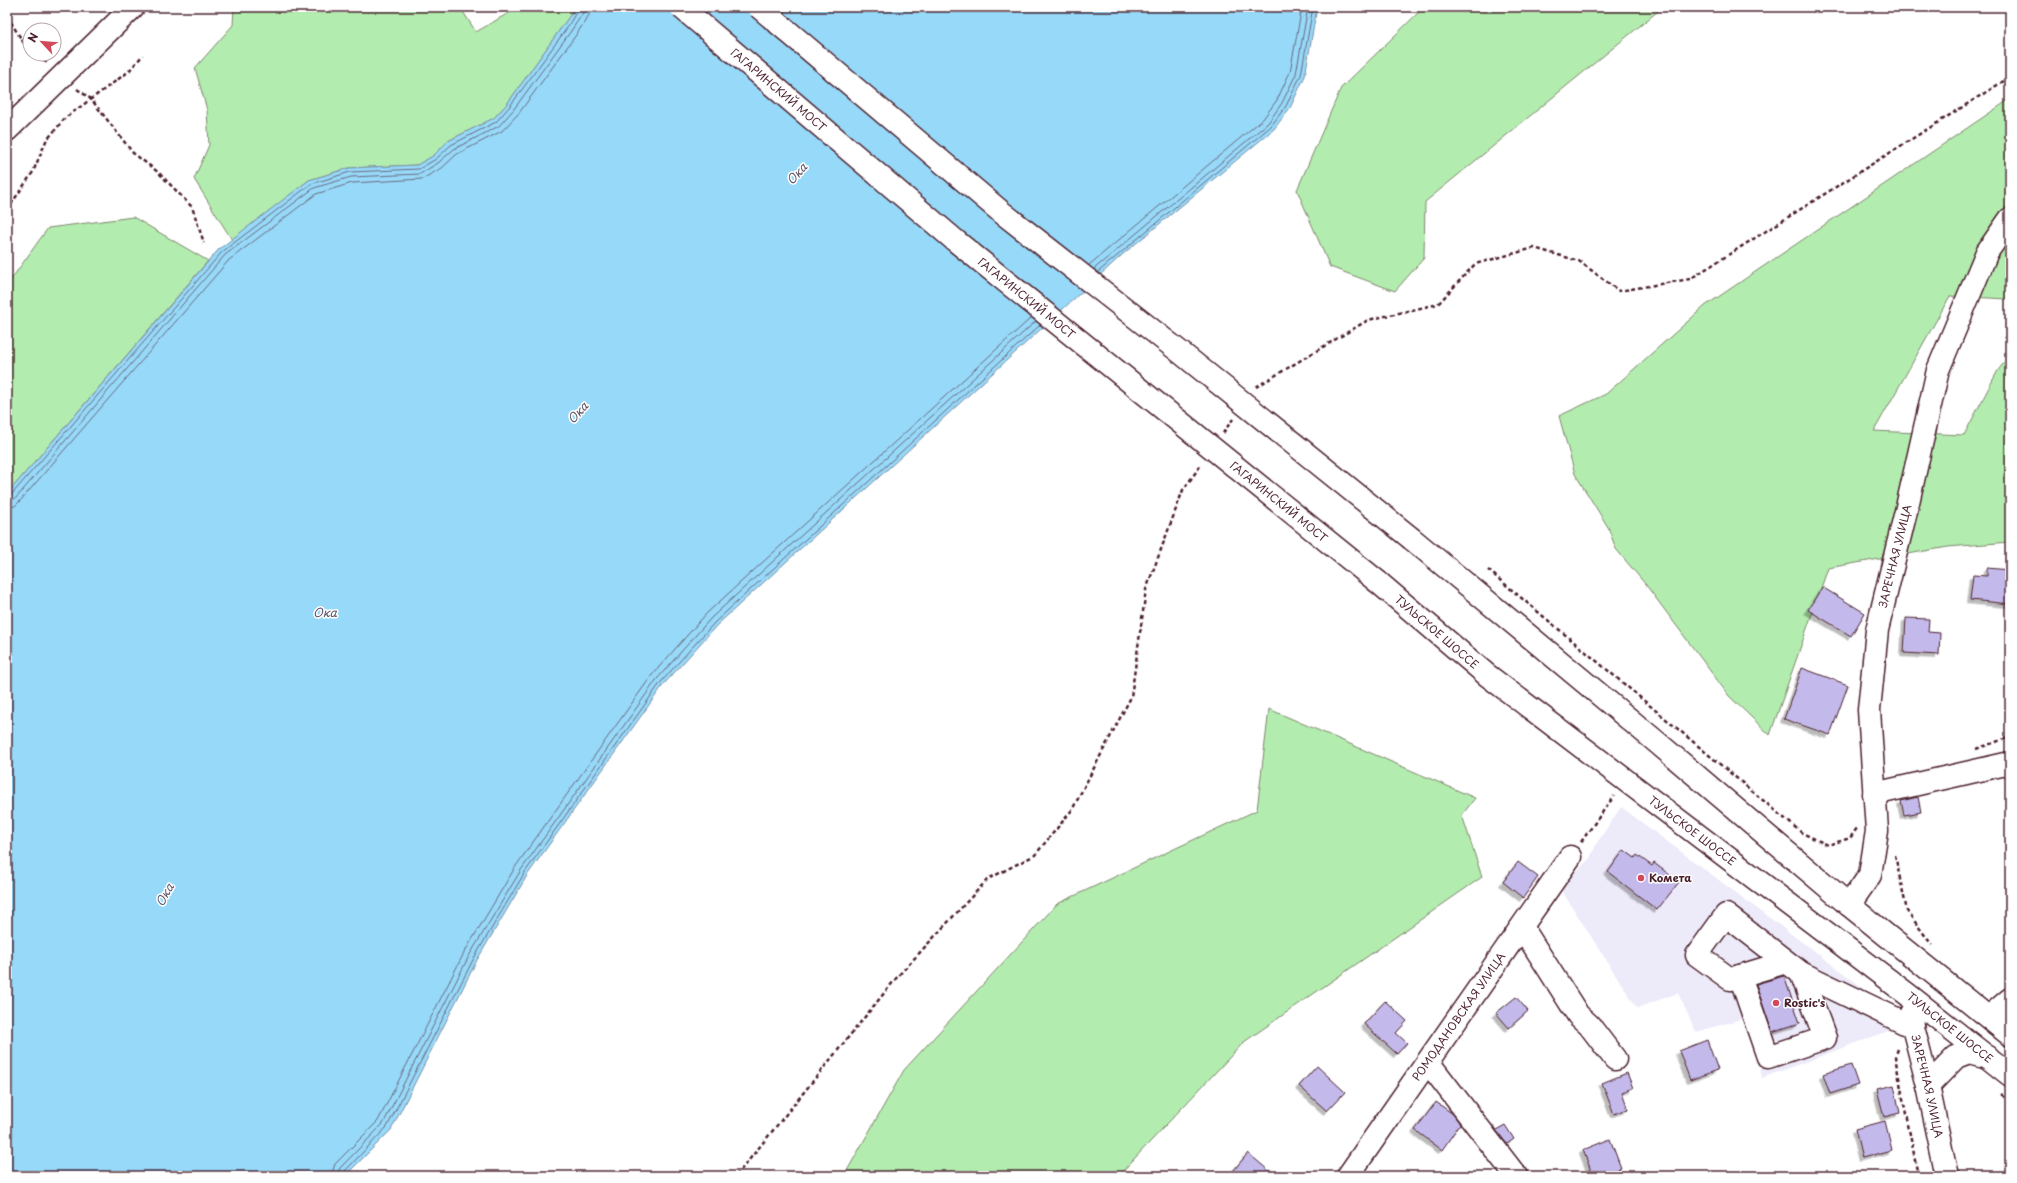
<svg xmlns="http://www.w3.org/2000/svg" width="2017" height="1183" font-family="'Playpen Sans',sans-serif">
<defs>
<filter id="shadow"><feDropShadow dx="-3.5" dy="3.5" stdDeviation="0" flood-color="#0004"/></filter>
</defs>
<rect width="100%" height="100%" fill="#fff"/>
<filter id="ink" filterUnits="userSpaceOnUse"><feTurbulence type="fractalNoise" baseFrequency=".025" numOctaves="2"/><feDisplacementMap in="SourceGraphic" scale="8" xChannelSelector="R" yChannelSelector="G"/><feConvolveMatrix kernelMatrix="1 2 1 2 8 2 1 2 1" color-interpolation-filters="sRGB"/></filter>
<g filter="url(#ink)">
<!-- built -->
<polygon fill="#edeaf9" points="1621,807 1890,1008 1886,1015 1891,1030 1762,1078 1748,1017 1696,1032 1678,993 1637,1008 1560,888 1590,858 1597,843"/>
<!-- green -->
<g fill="#b3ecaf" stroke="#7e866d">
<polygon points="234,7 460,7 476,32 519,7 576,7 507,104 494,118 448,141 433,156 417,165 349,168 309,180 232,240 194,179 209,145 207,110 195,68 233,25"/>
<polygon points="1424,7 1663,7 1425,202 1424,258 1395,291 1330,267 1297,190 1341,88"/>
<polygon points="2010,99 2010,297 2008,299 1950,296 1874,431 1964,435 1997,372 2010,354 2010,542 1948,547 1828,568 1770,735 1729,696 1646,585 1616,549 1608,527 1575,474 1559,416 1606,394 1705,306"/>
<polygon points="133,217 208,261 7,494 7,285 48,228"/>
<polygon points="1269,709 1475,798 1462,815 1482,877 1244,1042 1118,1176 844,1176 904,1070 1057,904 1257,810"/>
</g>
<!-- water -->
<polygon fill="#97d9f9" stroke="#788fa7" points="576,7 1317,7 1305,76 1290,108 1274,129 1122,255 717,625 664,684 528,874 477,960 391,1130 345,1176 7,1176 7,494 219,249 309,180 349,168 417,165 433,156 448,141 494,118 507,104"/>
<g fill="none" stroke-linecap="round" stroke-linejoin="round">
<!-- shore -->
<g stroke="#69697d" stroke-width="1">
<polyline points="1089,265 1263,119 1277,100 1290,72 1302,7"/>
<polyline points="1094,269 1268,123 1282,103 1296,74 1308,7"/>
<polyline points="1098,272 1271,126 1286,106 1301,75 1313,7"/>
<polyline points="7,496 12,494 222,252 311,184 350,172 419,169 436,159 451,145 496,122 510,106 567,28 579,7"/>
<polyline points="7,501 16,498 225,255 314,188 351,177 420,174 438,163 454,149 499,126 514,109 571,31 583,13 585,7"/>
<polyline points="7,507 15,506 20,501 229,260 316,194 352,183 422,179 442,168 457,154 502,131 519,113 576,35 589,15 591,7"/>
<polyline points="331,1176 335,1164 378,1121 464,953 516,866 652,675 707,613 1031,318"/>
<polyline points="337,1176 340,1168 383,1124 469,956 521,870 657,679 711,618 1036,321"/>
<polyline points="342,1176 344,1172 387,1127 474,958 525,872 661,682 715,622 1040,325"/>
</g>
</g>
<!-- building -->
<g fill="#c3baeb" stroke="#4a1f2b" filter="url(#shadow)">
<polygon points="1987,568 2010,570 2010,604 1970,600 1973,575 1987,576"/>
<polygon points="1822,587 1865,613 1851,636 1808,610"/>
<polygon points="1906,618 1929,619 1928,632 1940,633 1939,655 1904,653"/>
<polygon points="1802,668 1848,685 1830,735 1784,719"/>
<polygon points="1918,797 1921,812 1904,815 1901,801"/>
<polygon points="1624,850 1635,858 1637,855 1652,866 1654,863 1679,882 1657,910 1608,872"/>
<polygon points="1518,862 1538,877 1523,898 1503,882"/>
<polygon points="1784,976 1800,1023 1772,1032 1756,984"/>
<polygon points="1516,997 1528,1011 1509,1028 1496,1013"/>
<polygon points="1385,1001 1407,1021 1396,1033 1407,1043 1397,1054 1364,1024"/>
<polygon points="1707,1040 1718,1070 1690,1080 1679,1051"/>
<polygon points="1851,1065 1858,1085 1830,1094 1823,1074"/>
<polygon points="1317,1066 1345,1092 1327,1111 1299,1086"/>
<polygon points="1627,1073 1633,1088 1622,1092 1628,1109 1614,1114 1602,1083"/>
<polygon points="1894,1085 1900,1113 1884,1117 1877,1089"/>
<polygon points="1436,1102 1453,1114 1460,1124 1442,1150 1415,1130"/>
<polygon points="1885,1121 1892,1150 1862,1158 1855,1129"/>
<polygon points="1505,1125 1514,1139 1507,1144 1496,1130"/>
<polygon points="1610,1139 1621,1168 1600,1176 1593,1176 1583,1150"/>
<polygon points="1248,1153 1275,1176 1229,1176"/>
</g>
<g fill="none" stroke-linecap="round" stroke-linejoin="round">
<!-- minor casing -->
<g stroke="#4a1f2b" stroke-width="25">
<g id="minor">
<polyline points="7,130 133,7"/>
<polyline points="1874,794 2010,763"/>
<path id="s1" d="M 1849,905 L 1870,875 L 1877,831 L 1869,710 L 1877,630 L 1907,507 L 1938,370 L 1987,252 L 2010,219"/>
<polyline points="1522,927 1578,1015 1589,1025 1615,1059"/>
<polyline points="1786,962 1730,979 1697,955 1726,915 1801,973 1913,1027"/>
<polyline points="1740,976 1768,1057 1825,1038 1801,973"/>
<path id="s2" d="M 1912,1012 L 1913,1027 L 1928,1086 L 1947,1176"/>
<polyline points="1989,1017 2010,999"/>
<polyline points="1428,1062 1516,1176"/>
<polyline points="1928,1086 1956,1057 1969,1052 1988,1057"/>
<path id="s3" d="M 1348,1176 L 1570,857"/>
</g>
</g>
<!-- major casing -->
<g stroke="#4a1f2b" stroke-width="25">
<g id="major">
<polyline points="1412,539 1653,739 1849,905 2010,1035"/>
<path id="s4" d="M 1378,582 L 1487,675 L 1911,997 L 2010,1075"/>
</g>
</g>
<!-- path -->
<g stroke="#4a1f2b" stroke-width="2.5" stroke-dasharray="4 3" stroke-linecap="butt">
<polyline points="7,16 30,53"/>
<polyline points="31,54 48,63"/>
<polyline points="77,89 91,99 133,153 158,172 192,207 204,243"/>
<polyline points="7,210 33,172 46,141 65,118 128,72 143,55"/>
<polyline points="1256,387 1368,320 1438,304 1475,264 1534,248 1579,261 1619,291 1690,279 2010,77"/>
<polyline points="1223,433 1233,419"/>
<polyline points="1488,570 1802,833 1828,845 1850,838 1857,828"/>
<polyline points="1976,749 2010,737"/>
<polyline points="1581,842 1614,796"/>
<polyline points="1895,855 1907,911 1932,945"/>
<polyline points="1898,1049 1895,1057 1918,1176"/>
<polyline points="2001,1094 2010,1101"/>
<polyline points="736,1176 898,976 988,879 1035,855 1072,810 1131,697 1146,590 1183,490 1201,465"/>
</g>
<!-- minor -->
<use href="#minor" stroke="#fff" stroke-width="22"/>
<!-- major -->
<use href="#major" stroke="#fff" stroke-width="22"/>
<!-- major-bridge casing -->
<g stroke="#4a1f2b" stroke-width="25" stroke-linecap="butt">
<g id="major-bridge">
<path id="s5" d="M 681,7 L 957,242 L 1378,582"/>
<polyline points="759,7 1000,211 1180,352 1412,539"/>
</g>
</g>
<!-- major-bridge -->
<use href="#major-bridge" stroke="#fff" stroke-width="22"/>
</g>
</g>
<!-- markers -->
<g fill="#d1495b" stroke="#fff" stroke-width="1.5">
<circle cx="1641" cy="878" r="4"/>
<circle cx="1776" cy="1003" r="4"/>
</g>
<g text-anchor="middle" stroke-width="3" stroke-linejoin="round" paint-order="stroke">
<!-- street labels -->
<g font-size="11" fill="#4a1f2b" stroke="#fff">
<text dy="4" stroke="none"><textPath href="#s5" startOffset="128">ГАГАРИНСКИЙ МОСТ</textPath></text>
<text dy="4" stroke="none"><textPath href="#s5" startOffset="452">ГАГАРИНСКИЙ МОСТ</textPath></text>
<text dy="4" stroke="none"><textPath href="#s5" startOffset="776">ГАГАРИНСКИЙ МОСТ</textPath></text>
<text dy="4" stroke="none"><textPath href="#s1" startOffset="359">ЗАРЕЧНАЯ УЛИЦА</textPath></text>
<text dy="4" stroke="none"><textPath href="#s4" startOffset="77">ТУЛЬСКОЕ ШОССЕ</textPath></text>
<text dy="4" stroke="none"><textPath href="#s4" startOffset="401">ТУЛЬСКОЕ ШОССЕ</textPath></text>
<text dy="4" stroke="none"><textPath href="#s3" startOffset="194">РОМОДАНОВСКАЯ УЛИЦА</textPath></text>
<text dy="4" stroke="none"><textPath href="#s4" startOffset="725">ТУЛЬСКОЕ ШОССЕ</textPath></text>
<text dy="4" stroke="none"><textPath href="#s2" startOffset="76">ЗАРЕЧНАЯ УЛИЦА</textPath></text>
</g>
<!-- poi labels -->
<g font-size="11" font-weight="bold" fill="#4a1f2b" stroke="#fff" text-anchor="start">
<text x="1649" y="882">Комета</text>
<text x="1784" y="1007">Rostic's</text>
</g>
<!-- water labels -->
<g font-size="12" font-style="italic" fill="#615769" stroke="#fff">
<text transform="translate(797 174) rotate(-48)" y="4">Ока</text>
<text transform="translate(578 413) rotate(-48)" y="4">Ока</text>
<text x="325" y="617">Ока</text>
<text transform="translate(165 895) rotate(-61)" y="4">Ока</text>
</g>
</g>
<!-- margin -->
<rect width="2017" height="1183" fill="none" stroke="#fff" stroke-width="24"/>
<rect x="12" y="12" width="1993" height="1159" fill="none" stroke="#4a1f2b" stroke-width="1.5" filter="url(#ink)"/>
<!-- north arrow -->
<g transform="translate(42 42) rotate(296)"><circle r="19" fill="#ffffff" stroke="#b7a5aa"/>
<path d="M0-3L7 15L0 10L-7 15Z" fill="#d1495b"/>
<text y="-6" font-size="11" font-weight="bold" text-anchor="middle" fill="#4a1f2b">N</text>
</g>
</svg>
